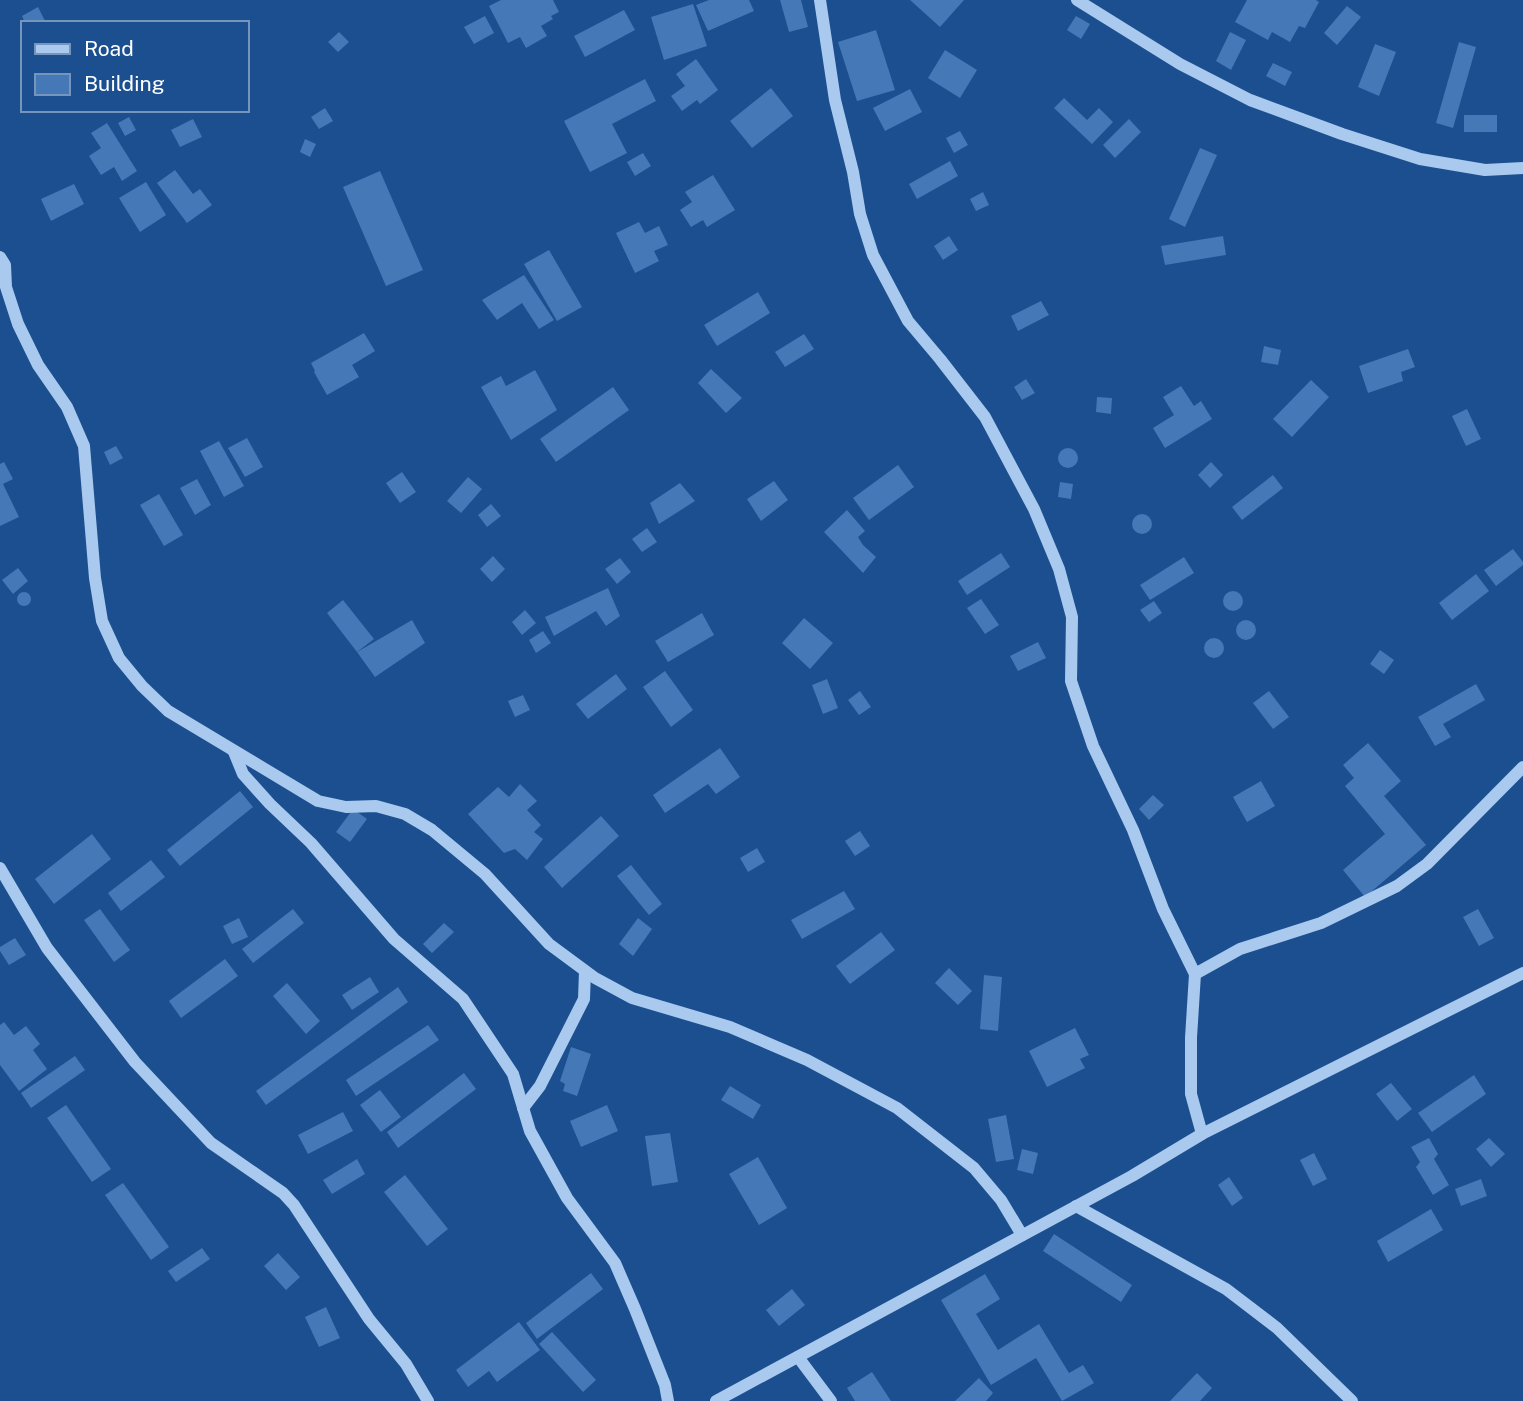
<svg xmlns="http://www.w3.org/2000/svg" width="1523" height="1401" font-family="'Public Sans',sans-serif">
<rect width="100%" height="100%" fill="#1b4f8f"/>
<!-- building -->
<g fill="#4478b7">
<polygon points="501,0 553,0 559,12 551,16 553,19 541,26 547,36 526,48 520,37 508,43 489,6"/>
<polygon points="709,0 749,0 754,11 708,31 696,5"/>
<polygon points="780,0 801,0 808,27 789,32"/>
<polygon points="910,0 964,0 940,27"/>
<polygon points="1247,0 1316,0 1319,2 1305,28 1299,26 1290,42 1272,32 1268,40 1235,22"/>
<polygon points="693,4 707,46 664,60 651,17"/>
<polygon points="1347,6 1361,17 1337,45 1324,33"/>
<polygon points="38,7 46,23 25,23 22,16"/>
<polygon points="624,10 635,30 585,57 574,36"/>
<polygon points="485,16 494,33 474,44 464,27"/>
<polygon points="1076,16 1090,24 1081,39 1067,30"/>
<polygon points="876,30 895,90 857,101 838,42"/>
<polygon points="339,32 349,42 338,52 328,42"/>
<polygon points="1230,32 1246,40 1231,70 1216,61"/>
<polygon points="1459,42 1476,47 1453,128 1436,123"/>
<polygon points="1375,44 1396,52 1379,96 1358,87"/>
<polygon points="945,50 977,70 960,98 928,78"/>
<polygon points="696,59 718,90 700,104 697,100 682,111 671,96 685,86 676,74"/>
<polygon points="1273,63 1292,72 1285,86 1266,76"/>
<polygon points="645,79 656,101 612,124 627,153 590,172 564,121"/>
<polygon points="771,88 793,116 752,148 730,121"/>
<polygon points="910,89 922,112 885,131 873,108"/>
<polygon points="1064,98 1087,120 1099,108 1113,122 1092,144 1054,108"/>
<polygon points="325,108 333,121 319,129 311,117"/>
<rect x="1464" y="115" width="33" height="17"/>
<polygon points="129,117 136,130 125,136 118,123"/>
<polygon points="193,119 202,137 180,147 171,130"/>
<polygon points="1129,119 1141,132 1115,158 1103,145"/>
<polygon points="107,123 137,171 122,181 114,167 101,175 89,156 101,148 91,133"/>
<polygon points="960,131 968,145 954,153 946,138"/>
<polygon points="305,139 316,144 310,157 300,152"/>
<polygon points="1200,148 1217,155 1185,227 1169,219"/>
<polygon points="643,153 651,166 635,176 627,162"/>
<polygon points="950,161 958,176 917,199 909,184"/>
<polygon points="175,170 193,194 200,189 212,205 187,223 157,183"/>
<polygon points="380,171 423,270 386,286 343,187"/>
<polygon points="713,175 735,210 707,227 703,220 691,227 680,210 692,202 685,192"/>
<polygon points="146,182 166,215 140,232 119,198"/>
<polygon points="74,184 84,204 51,221 41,199"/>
<polygon points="983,192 989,205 976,211 970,199"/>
<polygon points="639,222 645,233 659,226 668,245 654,251 659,261 635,273 616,233"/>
<polygon points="949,236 958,250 943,260 934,246"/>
<polygon points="1223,236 1226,255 1165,265 1161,246"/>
<polygon points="549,250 582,307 557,321 524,264"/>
<polygon points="524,275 554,320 539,329 522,303 497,320 482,300"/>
<polygon points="758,292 770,313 717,346 704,325"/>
<polygon points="1041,301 1049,315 1018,331 1011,316"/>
<polygon points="364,333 375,351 352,365 359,377 327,395 314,372 315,371 311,363"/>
<polygon points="804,334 814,349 785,367 775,352"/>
<polygon points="1264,346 1281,350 1278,365 1261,362"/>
<polygon points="1408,349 1415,367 1401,372 1403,381 1368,393 1359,366"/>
<polygon points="711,369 742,398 726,413 698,383"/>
<polygon points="535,370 557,410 511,440 481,387 501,376 506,386"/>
<polygon points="1026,379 1035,393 1022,400 1014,387"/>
<polygon points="1311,380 1329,397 1292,437 1273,419"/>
<polygon points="1181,386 1194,406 1201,401 1212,419 1165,448 1153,428 1174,415 1163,397"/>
<polygon points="613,387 629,410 556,462 540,439"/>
<polygon points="1097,397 1112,398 1111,414 1096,412"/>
<polygon points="1467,409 1481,439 1466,446 1452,416"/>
<polygon points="247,438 263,467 245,477 228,448"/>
<polygon points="219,441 244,486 224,497 200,451"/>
<polygon points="116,446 123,458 110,465 104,452"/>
<circle cx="1068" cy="458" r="10"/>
<polygon points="4,462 13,479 3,484 19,517 0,526 0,464"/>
<polygon points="1211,462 1223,475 1210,488 1198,475"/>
<polygon points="898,465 914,487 869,520 853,498"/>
<polygon points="402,472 416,492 400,503 386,483"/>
<polygon points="1273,475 1283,488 1242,520 1232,507"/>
<polygon points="468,477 482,489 461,513 447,501"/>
<polygon points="197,479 211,505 195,515 180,488"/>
<polygon points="774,481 788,500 761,521 747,499"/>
<polygon points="1060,482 1073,484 1071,499 1058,497"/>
<polygon points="680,483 695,501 659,524 650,503"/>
<polygon points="159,494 183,535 164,546 140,505"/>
<polygon points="491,504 501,516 487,527 478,515"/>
<polygon points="847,510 865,531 858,537 863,545 876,557 863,573 824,532"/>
<circle cx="1142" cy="524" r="10"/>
<polygon points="647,528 657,542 642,552 632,539"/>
<polygon points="1513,549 1523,562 1523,565 1496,586 1484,570"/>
<polygon points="1001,553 1010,567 967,595 958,581"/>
<polygon points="493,556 505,569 492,582 480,569"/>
<polygon points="1184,557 1194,573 1150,600 1140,585"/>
<polygon points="620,558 631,572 617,584 605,569"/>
<polygon points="18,568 28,581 13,594 2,580"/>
<polygon points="1476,574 1489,591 1452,620 1439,603"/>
<polygon points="608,588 620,616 606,626 596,611 554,636 545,617"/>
<circle cx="1233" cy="601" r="10"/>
<circle cx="24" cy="599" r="7"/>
<polygon points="981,599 999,625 985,634 967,608"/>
<polygon points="343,600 374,639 357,652 327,613"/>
<polygon points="1154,601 1162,613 1149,622 1140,610"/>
<polygon points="525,610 536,623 522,635 512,622"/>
<polygon points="702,613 714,635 668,662 655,641"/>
<polygon points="804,618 833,643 810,669 782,643"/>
<circle cx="1246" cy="630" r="10"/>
<polygon points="412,620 425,643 375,677 357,652"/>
<polygon points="543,631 551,643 536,653 529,640"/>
<circle cx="1214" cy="648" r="10"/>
<polygon points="1038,642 1046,658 1018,671 1010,656"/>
<polygon points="1380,650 1394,660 1384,674 1370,664"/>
<polygon points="665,671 693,710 671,727 643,687"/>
<polygon points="616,674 627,689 588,719 576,704"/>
<polygon points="827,679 838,708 823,714 812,685"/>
<polygon points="1476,684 1485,700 1443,724 1451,737 1435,746 1418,717"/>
<polygon points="860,691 871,707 859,715 848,700"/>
<polygon points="1269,691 1289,717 1273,729 1253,703"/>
<polygon points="523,695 530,710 515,717 508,701"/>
<polygon points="1368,743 1401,781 1384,796 1426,845 1365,897 1343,870 1385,834 1345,786 1354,778 1343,765"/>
<polygon points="720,748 740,777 716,794 708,784 665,813 653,795"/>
<polygon points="1261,781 1275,806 1247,822 1233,797"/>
<polygon points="520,784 537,801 527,810 541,825 534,832 543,839 527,860 515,849 504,853 468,814 498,787 509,797"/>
<polygon points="240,791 253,807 180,866 167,850"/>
<polygon points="1153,795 1164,805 1149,820 1139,809"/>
<polygon points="353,809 367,819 350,842 336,832"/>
<polygon points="601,816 619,836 562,888 544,867"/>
<polygon points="860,831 870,846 855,856 845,841"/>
<polygon points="92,834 111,859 54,904 35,879"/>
<polygon points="757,848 765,862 748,872 740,858"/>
<polygon points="151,860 165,877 121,911 108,893"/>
<polygon points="631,865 662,904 649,915 617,876"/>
<polygon points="844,891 855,909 802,939 791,920"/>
<polygon points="100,909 130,950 114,962 84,920"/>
<polygon points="293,909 304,923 253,963 242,949"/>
<polygon points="1478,909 1494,938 1479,946 1463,917"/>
<polygon points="239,918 248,937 232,944 223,926"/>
<polygon points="638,918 652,929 633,956 619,944"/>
<polygon points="444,923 454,932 432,953 423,944"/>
<polygon points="881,932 895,950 850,984 836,966"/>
<polygon points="15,938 26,955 9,965 0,951 0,947"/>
<polygon points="225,959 238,976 181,1018 169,1001"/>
<polygon points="949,968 972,991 958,1005 935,983"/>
<polygon points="984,975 1002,977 998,1031 980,1029"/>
<polygon points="370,977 379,992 352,1010 342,995"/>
<polygon points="287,983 320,1021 306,1034 273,996"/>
<polygon points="398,987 408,1002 266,1105 256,1091"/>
<polygon points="4,1022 14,1035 26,1026 40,1044 33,1050 47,1069 19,1091 0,1065 0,1025"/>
<polygon points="428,1025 439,1040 356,1096 346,1080"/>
<polygon points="1075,1028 1089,1055 1080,1059 1085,1068 1047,1087 1029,1051"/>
<polygon points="571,1047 591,1054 577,1096 563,1091 565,1084 560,1081"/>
<polygon points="75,1056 85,1070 31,1108 21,1093"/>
<polygon points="464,1073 476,1089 398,1148 387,1132"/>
<polygon points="1474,1075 1486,1094 1432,1132 1418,1113"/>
<polygon points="1391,1083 1412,1109 1397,1121 1376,1094"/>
<polygon points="730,1086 761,1105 753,1119 721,1100"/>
<polygon points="380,1090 401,1117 381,1132 360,1105"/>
<polygon points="66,1105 111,1169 92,1182 47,1118"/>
<polygon points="607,1105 618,1131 581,1147 570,1121"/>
<polygon points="343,1112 353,1131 308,1154 298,1135"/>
<polygon points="1006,1115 1014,1159 996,1162 988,1119"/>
<polygon points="670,1133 678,1182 652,1186 645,1136"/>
<polygon points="1429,1138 1438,1154 1434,1159 1449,1185 1433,1195 1416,1167 1420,1162 1411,1147"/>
<polygon points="1489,1138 1505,1154 1491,1167 1476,1149"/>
<polygon points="1022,1149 1038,1153 1033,1174 1017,1170"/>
<polygon points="1314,1153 1327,1179 1313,1186 1300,1160"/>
<polygon points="758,1157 787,1208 759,1225 729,1174"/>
<polygon points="357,1159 365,1174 332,1194 323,1180"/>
<polygon points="405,1175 448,1229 427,1246 384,1192"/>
<polygon points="1229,1177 1243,1198 1232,1206 1218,1185"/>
<polygon points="1481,1179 1487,1196 1461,1206 1455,1189"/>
<polygon points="123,1183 169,1247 151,1260 105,1195"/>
<polygon points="1431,1209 1443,1230 1388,1262 1377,1241"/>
<polygon points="1054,1234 1132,1285 1121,1302 1043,1251"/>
<polygon points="202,1248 210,1259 176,1282 168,1271"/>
<polygon points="278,1253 300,1277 286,1290 264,1266"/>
<polygon points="591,1273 603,1289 537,1339 526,1323"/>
<polygon points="985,1274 1000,1299 976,1314 998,1350 1039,1324 1069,1373 1083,1365 1094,1383 1062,1401 1036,1358 991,1385 941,1300"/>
<polygon points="792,1289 805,1305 779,1326 766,1310"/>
<polygon points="326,1307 340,1338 319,1347 305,1317"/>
<polygon points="519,1322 540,1350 497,1382 489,1371 468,1387 456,1370"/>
<polygon points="552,1332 596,1380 583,1392 539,1344"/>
<polygon points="872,1372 891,1401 855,1401 847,1388"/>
<polygon points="1197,1373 1212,1388 1200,1401 1170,1401"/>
<polygon points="979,1378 993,1393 986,1401 955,1401"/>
</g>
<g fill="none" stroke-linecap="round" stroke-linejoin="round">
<!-- minor -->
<g stroke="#a9c9ee" stroke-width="12">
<polyline points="820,0 835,100 853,172 860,214 873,255 908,321 940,359 985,417 1034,509 1059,569 1072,617 1071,681 1093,746 1133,830 1163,909 1195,974 1191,1038 1191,1094 1202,1134"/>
<polyline points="1077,0 1180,64 1250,100 1342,134 1420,159 1485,170 1523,168"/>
<polyline points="0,257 5,265 6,287 18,324 38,365 67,407 84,446 95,578 102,621 119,658 142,686 168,711 318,801 346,807 376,806 405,814 432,830 485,874 549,944 595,978 632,998 730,1027 807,1060 897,1108 974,1168 1001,1200 1022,1235"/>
<polyline points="234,752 243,774 270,804 311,843 394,939 463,999 513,1074 530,1131 567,1198 615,1263 635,1309 665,1385 668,1401"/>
<polyline points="0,868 47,948 135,1062 211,1143 283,1193 294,1205 369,1319 406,1364 428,1401"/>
<polyline points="1195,974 1240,949 1321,923 1397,886 1427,864 1523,767"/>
<polyline points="523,1108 540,1086 584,999 585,971"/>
<polyline points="1076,1206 1226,1289 1277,1328 1352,1401"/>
<polyline points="798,1357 831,1401"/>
<polyline points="716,1401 1132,1176 1202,1134 1523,973"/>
</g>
</g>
<!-- legend -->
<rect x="21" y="21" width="228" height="91" fill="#1b4f8f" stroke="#7695bc" stroke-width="2"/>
<rect x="35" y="44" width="35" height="10" fill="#a9c9ee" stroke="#7695bc" stroke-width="2"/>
<text x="84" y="56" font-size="21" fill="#ffffff">Road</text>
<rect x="35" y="74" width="35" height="21" fill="#4478b7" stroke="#7695bc" stroke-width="2"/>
<text x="84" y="91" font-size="21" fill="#ffffff">Building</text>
</svg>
